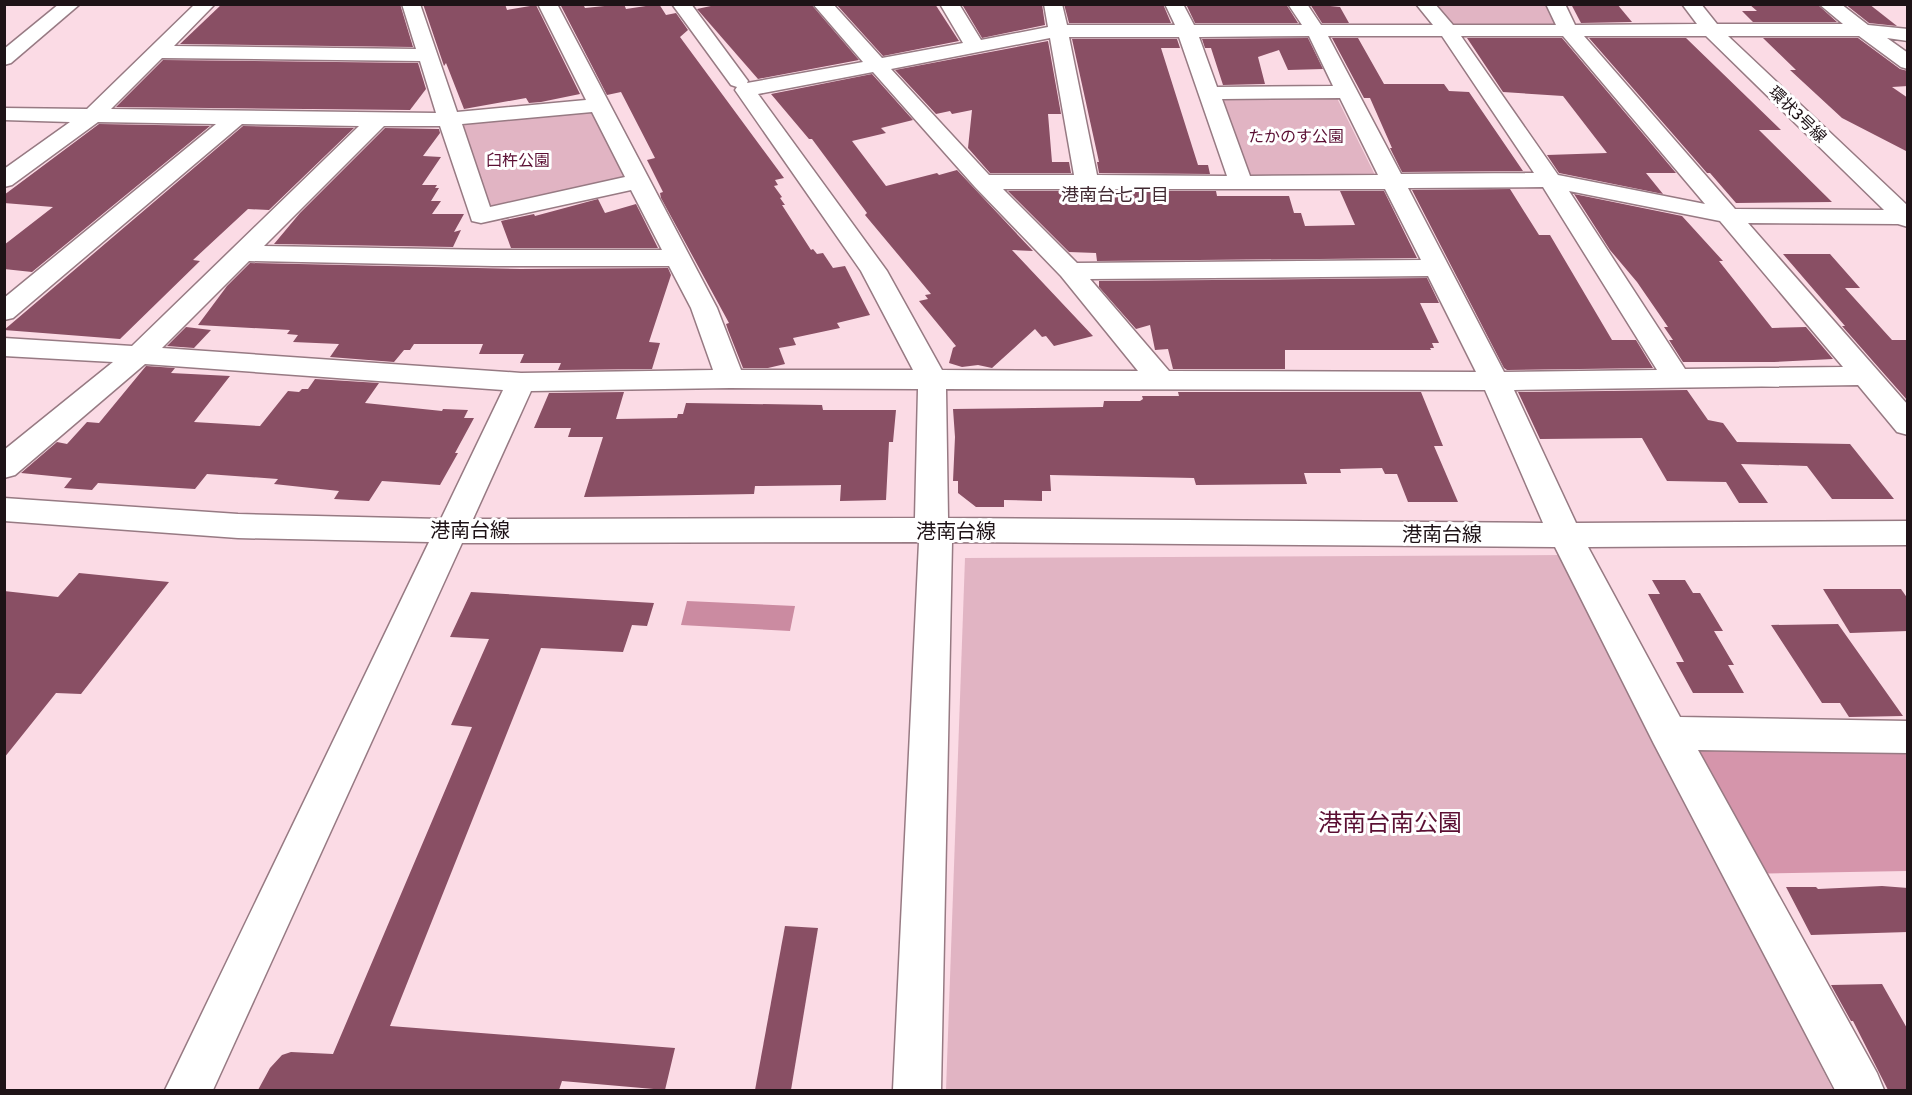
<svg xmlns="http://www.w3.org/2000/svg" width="1912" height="1095" font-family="Cabin,'Noto Sans JP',sans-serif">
<rect width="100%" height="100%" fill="#fbdbe5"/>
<!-- green -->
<g fill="#e1b4c3">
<polygon points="1424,5 1555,5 1569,31 1448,31"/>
<polygon points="1222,96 1336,96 1375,175 1249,175"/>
<polygon points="600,105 640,181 481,216 449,119"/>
<polygon points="1562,555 1833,1090 946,1090 965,558"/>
</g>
<!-- forest -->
<polygon fill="#d595ab" points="1667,733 1907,737 1907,871 1743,874"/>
<!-- water -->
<polygon fill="#cb8ba1" points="687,601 795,606 790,631 681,625"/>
<!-- building -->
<g fill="#894f64">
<polygon points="222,4 400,4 413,47 180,44"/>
<polygon points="423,4 505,4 507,10 536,5 580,94 541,102 529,103 526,98 464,109 446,63 444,66"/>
<polygon points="560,4 583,4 585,8 624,4 626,9 659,4 666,15 676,13 688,30 680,37 784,178 775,180 778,185 774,186 782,197 780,198 785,205 782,205 811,250 813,249 817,254 823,253 833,268 845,266 870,315 837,323 840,328 793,338 796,345 779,348 785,364 768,368 743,368 728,330 726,324 729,323 661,198 660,193 663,192 647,160 655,158 621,92 607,95"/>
<polygon points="720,4 811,4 859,60 758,79 697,9"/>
<polygon points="836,4 935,4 959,41 883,56"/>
<polygon points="982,4 1042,4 1045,25 982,38 963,6"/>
<polygon points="1064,4 1163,4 1171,23 1069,23"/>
<polygon points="1186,4 1286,4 1298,23 1195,23"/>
<polygon points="1310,4 1340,7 1349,23 1322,23"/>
<polygon points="1571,4 1617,4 1632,22 1581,23"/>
<polygon points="1749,4 1817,4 1837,22 1753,22 1742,11 1757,11"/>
<polygon points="1845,4 1869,4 1897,26 1869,23"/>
<polygon points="1308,38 1323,69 1288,70 1279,50 1258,57 1265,84 1223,85 1211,48 1205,48 1202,39"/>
<polygon points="1332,38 1358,38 1384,84 1444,84 1449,91 1469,92 1523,171 1402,172 1390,148 1392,148 1370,98 1364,98"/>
<polygon points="1467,38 1562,38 1676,173 1646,173 1663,194 1559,173 1547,155 1607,153 1563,96 1503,92"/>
<polygon points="1589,38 1686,38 1781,130 1759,130 1832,202 1736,203 1710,173 1707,173"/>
<polygon points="1763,38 1858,38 1900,69 1908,71 1908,86 1892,87 1908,98 1908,152 1842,118 1790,70 1796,70"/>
<polygon points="1072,39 1177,39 1180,48 1161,48 1198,165 1208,165 1210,174 1099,173 1097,162 1099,162"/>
<polygon points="1048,41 1061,114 1048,114 1052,162 1069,162 1071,173 990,173 968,148 972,110 952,114 950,111 936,114 895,70"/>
<polygon points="163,60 418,63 426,89 410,110 116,107"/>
<polygon points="872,74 913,120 881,128 886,133 852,141 886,186 937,173 939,175 957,170 1033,251 1012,250 1093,336 1054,346 1046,336 1042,337 1035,329 992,368 978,365 962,367 949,363 953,348 956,346 919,301 928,299 925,295 931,294 865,215 867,213 812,139 809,139 771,94"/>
<polygon points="99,124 210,126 32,272 4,269 4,245 53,207 4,203 4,195"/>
<polygon points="243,126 354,128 269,210 248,209 193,260 200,261 120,339 4,330"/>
<polygon points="385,128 439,129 440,133 423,156 441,157 422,185 437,185 435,188 439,188 431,201 441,201 432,214 464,214 454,232 461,230 453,247 274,244 300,213"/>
<polygon points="1510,189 1539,235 1550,235 1612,340 1636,340 1653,368 1507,370 1504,368 1412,190"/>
<polygon points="1008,191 1216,191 1217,196 1289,196 1294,213 1301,213 1305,226 1355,225 1340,191 1384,191 1417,258 1097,261 1096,253 1069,252"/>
<polygon points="1574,194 1682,216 1723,261 1719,261 1772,328 1806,327 1833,359 1774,362 1683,362 1669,340 1673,340 1664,327 1668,327 1637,282 1610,250"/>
<polygon points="598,199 605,213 636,204 658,248 511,248 501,221 534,214 535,216"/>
<polygon points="1783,254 1830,254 1860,288 1845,288 1892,340 1908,340 1908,401 1842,326 1845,326"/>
<polygon points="250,263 520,269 668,268 671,275 649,342 660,343 652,369 558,370 561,363 520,363 524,354 479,354 483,344 414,344 410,350 404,350 394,362 330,357 339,344 293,342 298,335 287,334 290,330 198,325 227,286"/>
<polygon points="1427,278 1439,303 1420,303 1439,343 1432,343 1434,348 1430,348 1431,350 1285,350 1285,369 1173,369 1168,349 1155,350 1150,325 1136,329 1099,287 1099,281"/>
<polygon points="186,327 211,330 194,348 167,346"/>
<polygon points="146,366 175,368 171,373 230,376 194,422 260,426 288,391 299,392 302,389 308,389 315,379 379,383 365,403 442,411 443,409 468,410 464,418 474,418 455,453 458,453 440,485 382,481 369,501 334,499 339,491 274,484 278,479 207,474 195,489 98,483 92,490 64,488 72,478 21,473 57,442 67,444 87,422 99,423"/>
<polygon points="1687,390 1708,420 1723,423 1737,442 1850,444 1894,499 1832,499 1807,466 1741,464 1768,503 1739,503 1726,482 1667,481 1642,438 1540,439 1518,392"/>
<polygon points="624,392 616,419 677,418 678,414 683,414 686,403 822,405 823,410 896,410 893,442 889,442 886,500 840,501 841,485 755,486 754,494 584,497 603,437 568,437 571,428 534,428 549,393"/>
<polygon points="1178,392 1421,392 1443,446 1434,446 1458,502 1408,502 1397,474 1385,474 1382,468 1340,469 1341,473 1304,473 1307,484 1196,485 1194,478 1050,475 1051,491 1042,491 1042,501 1004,500 1004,507 976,507 958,493 958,481 953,481 955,437 953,409 1103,407 1104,401 1140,401 1143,399 1142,396 1179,396"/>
<polygon points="79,573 169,582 81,694 56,693 4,758 4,591 58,597"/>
<polygon points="1652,580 1685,580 1693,593 1700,593 1723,631 1714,631 1734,665 1728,665 1744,693 1693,693 1676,662 1684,662 1648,594 1660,594"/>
<polygon points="1823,589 1901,589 1908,599 1908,631 1850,633"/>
<polygon points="471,592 654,603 647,626 632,625 623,652 541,648 390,1026 675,1048 665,1090 562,1081 559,1090 258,1090 270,1068 282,1055 291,1052 333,1054 472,727 451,725 489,639 450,637"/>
<polygon points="1838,624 1903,716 1849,717 1840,703 1822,703 1771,625"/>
<polygon points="1882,886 1908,888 1908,932 1811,935 1786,887 1816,887 1818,889"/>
<polygon points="785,926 818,928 791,1090 755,1090"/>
<polygon points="1882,984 1908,1030 1908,1090 1888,1090 1853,1021 1851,1021 1831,985"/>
</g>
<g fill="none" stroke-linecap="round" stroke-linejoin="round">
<!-- minor casing -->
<g stroke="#977a83" stroke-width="3">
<g id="minor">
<polygon points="59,4 80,4 11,63 4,65 4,49"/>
<path d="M 195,4 L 215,4 L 174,46 L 416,49 L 402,4 L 420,4 L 457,112 L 586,100 L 538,4 L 557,4 L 717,308 L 741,370 L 913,370 L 861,271 L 735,90 L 737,87 L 731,85 L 672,4 L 691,4 L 745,77 L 748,81 L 747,83 L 863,62 L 813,4 L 833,4 L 882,58 L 963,43 L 940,4 L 959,4 L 981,40 L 1048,27 L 1044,4 L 1062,4 L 1067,25 L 1175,25 L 1165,4 L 1183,4 L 1194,25 L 1302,25 L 1288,4 L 1307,4 L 1321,25 L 1433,25 L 1416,4 L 1435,4 L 1453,25 L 1556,25 L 1546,4 L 1565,4 L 1575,25 L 1697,24 L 1682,4 L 1701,4 L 1717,24 L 1843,24 L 1819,4 L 1841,4 L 1868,25 L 1908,29 L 1908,41 L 1887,38 L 1908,53 L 1908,69 L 1901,67 L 1859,36 L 1728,36 L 1908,206 L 1908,227 L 1898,224 L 1748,223 L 1908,405 L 1908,435 L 1897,432 L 1858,385 L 1514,390 L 1576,523 L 1908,521 L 1908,545 L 1588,547 L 1680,717 L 1908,721 L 1908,753 L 1698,750 L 1877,1073 L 1884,1090 L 1835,1090 L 1654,744 L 1555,547 L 952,542 L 941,1090 L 893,1090 L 919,542 L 462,543 L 213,1090 L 165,1090 L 429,542 L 238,538 L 4,521 L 4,498 L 238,514 L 441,519 L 503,390 L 145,364 L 15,475 L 4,478 L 4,450 L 113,362 L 4,356 L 4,338 L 132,346 L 359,126 L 242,124 L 13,318 L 4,320 L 4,298 L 216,124 L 98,122 L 12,185 L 4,187 L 4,169 L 70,122 L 4,120 L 4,108 L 87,109 ZM 1309,36 L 1333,86 L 1217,87 L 1199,37 ZM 1328,36 L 1442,36 L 1534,173 L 1401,174 ZM 1461,36 L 1563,36 L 1705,204 L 1558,175 ZM 1584,36 L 1706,36 L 1884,210 L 1735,209 ZM 1069,37 L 1179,37 L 1227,176 L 1097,175 ZM 1050,38 L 1074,175 L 989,175 L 891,69 ZM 162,58 L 420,61 L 436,113 L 111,109 ZM 873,72 L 975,187 L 1061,276 L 1138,371 L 942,370 L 887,271 L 758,94 ZM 1340,98 L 1378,175 L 1250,176 L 1222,99 ZM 592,112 L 625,177 L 490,207 L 462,124 ZM 384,126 L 440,126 L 472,221 L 481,223 L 631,190 L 662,250 L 493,250 L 264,246 ZM 1543,187 L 1657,370 L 1504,372 L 1408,188 ZM 1003,189 L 1385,189 L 1421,260 L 1077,263 ZM 1569,191 L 1720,221 L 1843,367 L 1685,369 ZM 249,261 L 493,266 L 669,266 L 691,308 L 713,370 L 521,373 L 162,348 ZM 1428,276 L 1476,372 L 1169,371 L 1090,279 ZM 730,388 L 918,389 L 915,518 L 473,519 L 531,391 ZM 946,389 L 1485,390 L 1543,523 L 948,518 Z"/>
</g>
</g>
<!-- minor -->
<use href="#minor" fill="#fff" fill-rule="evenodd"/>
</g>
<g text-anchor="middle" stroke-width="6" stroke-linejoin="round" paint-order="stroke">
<!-- far-street labels -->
<g font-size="16" fill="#1e1317" stroke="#fff">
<text transform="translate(1798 114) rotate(44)" y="6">環状3号線</text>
</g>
<!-- far-park labels -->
<g font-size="16" fill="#5b0f33" stroke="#fff">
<text x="1296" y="142">たかのす公園</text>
<text x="518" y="166">臼杵公園</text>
</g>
<!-- far-neighbourhood labels -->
<g font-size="18" fill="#412a32" stroke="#fff">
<text x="1115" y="201">港南台七丁目</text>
</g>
<!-- street labels -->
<g font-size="20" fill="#1e1317" stroke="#fff">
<text x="470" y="537">港南台線</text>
<text x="956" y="538">港南台線</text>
<text x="1442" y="541">港南台線</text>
</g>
<!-- near-park labels -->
<g font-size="24" fill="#5b0f33" stroke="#fff">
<text x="1390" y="831">港南台南公園</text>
</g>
</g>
<!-- border -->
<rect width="1912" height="1095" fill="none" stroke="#1e1317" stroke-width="12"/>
</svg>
